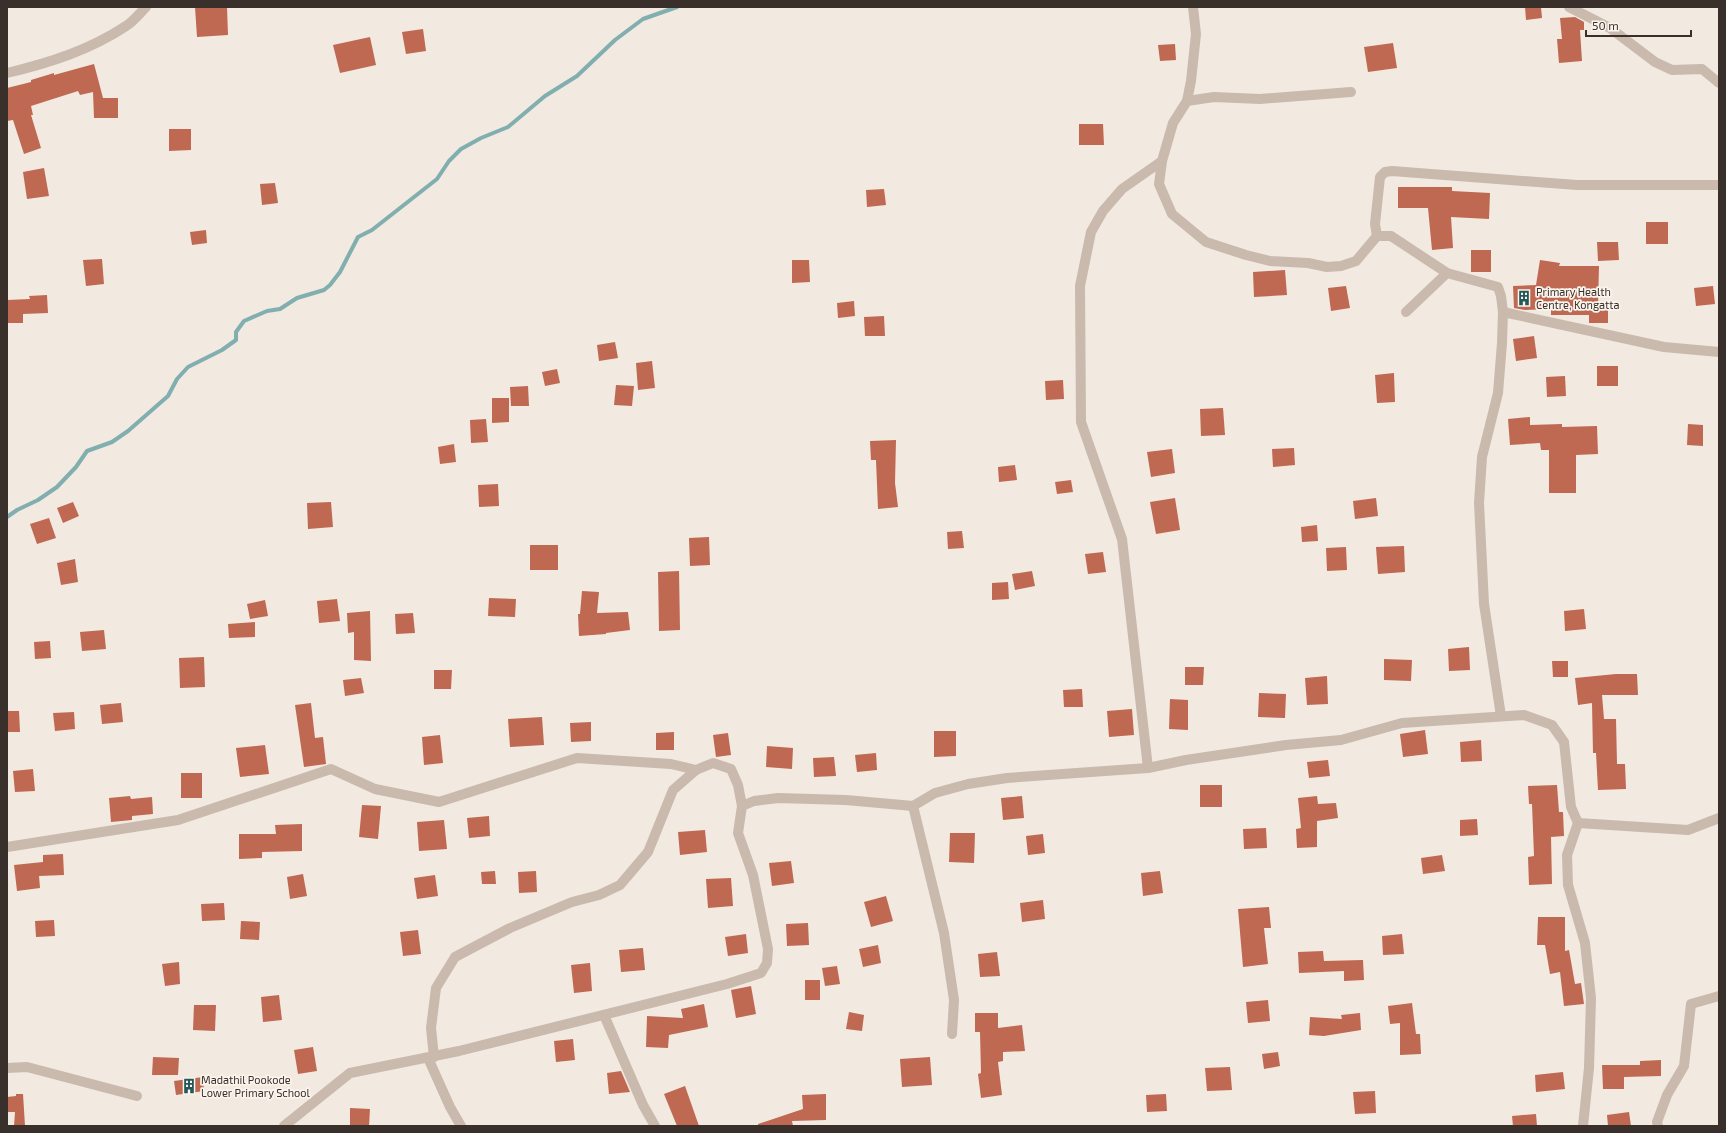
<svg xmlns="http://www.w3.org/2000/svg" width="1726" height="1133" font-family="'Exo 2',sans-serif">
<rect width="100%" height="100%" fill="#f2e9e1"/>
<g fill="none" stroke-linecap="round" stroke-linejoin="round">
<!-- stream -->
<polyline stroke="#81aeae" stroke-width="4" points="7,517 17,510 38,500 57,487 76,467 87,451 112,442 128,431 168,396 177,379 188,367 222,350 236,340 236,332 244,321 267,311 280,309 297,298 324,290 330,285 340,272 358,237 372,230 437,179 449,161 461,149 481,138 508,127 545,96 577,76 615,40 643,19 677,7"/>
</g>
<!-- building -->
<g fill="#bf6852">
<polygon points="195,7 227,7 228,35 197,37"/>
<polygon points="1525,7 1541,7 1542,18 1526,20"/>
<polygon points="1575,17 1584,22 1584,30 1580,30 1582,61 1559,63 1557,39 1562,39 1560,18"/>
<polygon points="423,29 426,51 406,54 402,32"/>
<polygon points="370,37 376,65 340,73 333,45"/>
<polygon points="1393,43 1397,68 1368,72 1364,47"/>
<polygon points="1175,44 1176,60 1160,61 1158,45"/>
<polygon points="94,64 103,98 118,98 118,118 94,118 93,92 80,95 78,91 31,106 33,115 31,115 41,148 24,154 13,120 7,121 7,88 31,82 31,80 54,73 54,75"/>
<polygon points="1079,124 1103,124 1104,145 1079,145"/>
<polygon points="169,129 191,129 191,150 169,151"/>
<polygon points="44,168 49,196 27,199 23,172"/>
<polygon points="275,183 278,203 262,205 260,184"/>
<polygon points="1398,187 1452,187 1452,191 1490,193 1489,219 1451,217 1453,248 1432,250 1428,208 1398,208"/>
<polygon points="884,189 886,205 867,207 866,190"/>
<rect x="1646" y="222" width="22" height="22"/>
<polygon points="206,230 207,243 192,245 190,232"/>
<polygon points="1597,242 1618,242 1619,260 1598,261"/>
<rect x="1471" y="250" width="20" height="22"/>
<polygon points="102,259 104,284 86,286 83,260"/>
<polygon points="792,260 809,260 810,282 792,283"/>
<polygon points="1540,260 1560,263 1559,266 1599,266 1598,306 1608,306 1608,323 1589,323 1589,315 1551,315 1551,309 1525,310 1514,308 1513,286 1536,285"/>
<polygon points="1285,270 1287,295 1254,297 1253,272"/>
<polygon points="1346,286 1350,308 1331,311 1328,288"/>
<polygon points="1713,286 1715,304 1696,306 1694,288"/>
<polygon points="47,295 48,313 23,314 23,323 7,323 7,300 30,299 29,296"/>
<polygon points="854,301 855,316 838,318 837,303"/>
<polygon points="884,316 885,336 865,336 864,317"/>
<polygon points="1534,336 1537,358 1516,361 1513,339"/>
<polygon points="615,342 618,358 599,361 597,345"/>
<polygon points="652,361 655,388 638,390 636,363"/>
<rect x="1597" y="366" width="21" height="20"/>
<polygon points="557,369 560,383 545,386 542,372"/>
<polygon points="1394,373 1395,402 1377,403 1375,375"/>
<polygon points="1565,376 1566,396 1547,397 1546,377"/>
<polygon points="1063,380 1064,399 1046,400 1045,381"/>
<polygon points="616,385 634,386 632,406 614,405"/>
<polygon points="528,386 529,406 511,406 510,387"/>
<polygon points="492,398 509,398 509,422 492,423"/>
<polygon points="1223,408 1225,435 1201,436 1200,409"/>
<polygon points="1530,417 1530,425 1562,424 1562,427 1597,426 1598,454 1576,455 1576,493 1549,493 1549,450 1541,450 1540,443 1510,445 1508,419"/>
<polygon points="486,419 488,442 471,443 470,420"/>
<polygon points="1688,424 1703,425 1703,446 1687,445"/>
<polygon points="896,440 895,483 898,507 878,509 876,460 871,460 870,441"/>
<polygon points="454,444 456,462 440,464 438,447"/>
<polygon points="1294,448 1295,465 1273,467 1272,449"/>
<polygon points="1172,449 1175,473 1151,477 1147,452"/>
<polygon points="1015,465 1017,480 999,482 998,467"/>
<polygon points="1071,480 1073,492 1057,494 1055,482"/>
<polygon points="498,484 499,506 479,507 478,485"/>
<polygon points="1175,498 1180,530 1156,534 1150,502"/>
<polygon points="1376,498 1378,516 1355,519 1353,501"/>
<polygon points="73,502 79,516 63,523 57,508"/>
<polygon points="331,502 333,527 308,529 307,503"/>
<polygon points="49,518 56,538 37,544 30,524"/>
<polygon points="1317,525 1318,541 1302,542 1301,527"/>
<polygon points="962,531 964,548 948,549 947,532"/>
<polygon points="709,537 710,565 690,566 689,538"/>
<rect x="530" y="545" width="28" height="25"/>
<polygon points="1404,546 1405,572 1378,574 1376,547"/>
<polygon points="1346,547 1347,570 1327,571 1326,548"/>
<polygon points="1103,552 1106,572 1088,574 1085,554"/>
<polygon points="75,559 78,582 61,585 57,563"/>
<polygon points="679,571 680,630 659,631 658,572"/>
<polygon points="1032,571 1035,586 1015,590 1012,574"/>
<polygon points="1008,582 1009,599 992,600 992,583"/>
<polygon points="582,591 599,592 597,613 628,612 630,630 606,633 606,634 579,636 578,614 580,614"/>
<polygon points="489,598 516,599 515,617 488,616"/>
<polygon points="337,599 340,621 319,623 317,601"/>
<polygon points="265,600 268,616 250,619 247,604"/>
<polygon points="1584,609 1586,629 1565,631 1564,611"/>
<polygon points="370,611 371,661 354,660 354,632 348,633 347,613"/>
<polygon points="413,613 415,633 396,634 395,614"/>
<polygon points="255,622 255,637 229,638 228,624"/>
<polygon points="104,630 106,649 82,651 80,632"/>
<polygon points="50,641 51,658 35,659 34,642"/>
<polygon points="1469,647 1470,670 1449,671 1448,649"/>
<polygon points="204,657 205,687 180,688 179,658"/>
<polygon points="1384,659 1412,660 1411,681 1384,680"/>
<polygon points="1552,661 1568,661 1568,677 1553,677"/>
<polygon points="1185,667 1204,667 1203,685 1185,685"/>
<polygon points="434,670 452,670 451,689 434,689"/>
<polygon points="1616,674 1637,674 1638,695 1602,695 1604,719 1616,719 1617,764 1625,764 1626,789 1598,790 1596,753 1593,753 1592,703 1578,705 1575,678"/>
<polygon points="1327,676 1328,704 1307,705 1305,678"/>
<polygon points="361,678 364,693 345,696 343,680"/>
<polygon points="1082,689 1083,707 1064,707 1063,690"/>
<polygon points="1259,693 1286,694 1285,718 1258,717"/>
<polygon points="1170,699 1188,700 1188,730 1169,729"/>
<polygon points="121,703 123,722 102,724 100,705"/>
<polygon points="311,703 315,738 323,737 326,764 304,767 295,705"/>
<polygon points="1132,709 1134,735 1109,737 1107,711"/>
<polygon points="7,711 19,711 20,732 7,732"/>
<polygon points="74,712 75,729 55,731 53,713"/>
<polygon points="542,717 544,745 510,747 508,719"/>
<polygon points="591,722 591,741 571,742 570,723"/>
<polygon points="1425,730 1428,754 1403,757 1400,734"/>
<polygon points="934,731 956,731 956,756 934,757"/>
<polygon points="674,732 674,750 656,750 656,733"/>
<polygon points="728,733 731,755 716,757 713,735"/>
<polygon points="440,735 443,763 424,765 422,737"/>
<polygon points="1481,740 1482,761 1461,762 1460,742"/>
<polygon points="265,745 269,774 240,777 236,748"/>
<polygon points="767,746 793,748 792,769 766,767"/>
<polygon points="876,753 877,770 857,772 855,755"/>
<polygon points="834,757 836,776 814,777 813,758"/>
<polygon points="1328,760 1330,776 1309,778 1307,762"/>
<polygon points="33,769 35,791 15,792 13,771"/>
<rect x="181" y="773" width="21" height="25"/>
<rect x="1200" y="785" width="22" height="22"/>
<polygon points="1557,785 1559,812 1563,812 1564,836 1551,837 1552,884 1529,885 1528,857 1534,856 1532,804 1529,804 1528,786"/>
<polygon points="130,796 131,799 152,797 153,814 132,816 132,820 111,822 109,798"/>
<polygon points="1022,796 1024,818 1003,820 1001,798"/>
<polygon points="1317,796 1318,804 1336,803 1338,818 1317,821 1317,847 1297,848 1296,829 1301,828 1298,798"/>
<polygon points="362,805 381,806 378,839 359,837"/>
<polygon points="489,816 490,836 469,838 467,818"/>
<polygon points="1477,819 1478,835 1460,836 1460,820"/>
<polygon points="444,820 447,849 419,851 417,822"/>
<polygon points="302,824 302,851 262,852 262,858 239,859 239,834 276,834 275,825"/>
<polygon points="1266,828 1267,848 1244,849 1243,829"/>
<polygon points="705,830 707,852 680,855 678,832"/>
<polygon points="950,833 975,833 974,863 949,862"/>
<polygon points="1043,834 1045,853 1028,855 1026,836"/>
<polygon points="63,854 64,875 39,876 40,888 17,891 14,865 43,862 43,855"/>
<polygon points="1442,855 1445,871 1423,874 1421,858"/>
<polygon points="791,861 794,883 772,886 769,863"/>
<polygon points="495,871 496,884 482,884 481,872"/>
<polygon points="536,871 537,892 519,893 518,872"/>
<polygon points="1160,871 1163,893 1143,896 1141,873"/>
<polygon points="303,874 307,896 290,899 287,877"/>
<polygon points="435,875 438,896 417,899 414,878"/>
<polygon points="731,878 733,906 708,908 706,879"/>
<polygon points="886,896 893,921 871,927 864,902"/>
<polygon points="1043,900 1045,919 1022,922 1020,903"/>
<polygon points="224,903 225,920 202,921 201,904"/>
<polygon points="1269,907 1271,928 1264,928 1268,964 1243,967 1238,909"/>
<polygon points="1538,917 1565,917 1565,951 1569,950 1575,984 1581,983 1584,1004 1564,1006 1560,972 1550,974 1545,945 1537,945"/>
<polygon points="54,920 55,936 36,937 35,921"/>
<polygon points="241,921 260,922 259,940 240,939"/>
<polygon points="808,923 809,945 787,946 786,924"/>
<polygon points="418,930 421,954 403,956 400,932"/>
<polygon points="746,934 748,953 728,956 725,937"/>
<polygon points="1402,934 1404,954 1383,955 1382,936"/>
<polygon points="878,945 881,963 863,967 859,949"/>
<polygon points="643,948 645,970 621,972 619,950"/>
<polygon points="1323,951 1324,961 1363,960 1364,980 1344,981 1344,971 1299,973 1298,952"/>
<polygon points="997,952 1000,976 980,977 978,954"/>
<polygon points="179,962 180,984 165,986 162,964"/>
<polygon points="590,963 592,991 574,993 571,965"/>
<polygon points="837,966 840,984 825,986 822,968"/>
<rect x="805" y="980" width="15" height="20"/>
<polygon points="751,986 756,1014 736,1018 731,990"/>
<polygon points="279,995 282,1020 263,1022 261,997"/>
<polygon points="1268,1000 1270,1021 1248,1023 1246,1002"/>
<polygon points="1412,1003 1416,1034 1420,1034 1421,1054 1400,1055 1400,1023 1390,1024 1388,1006"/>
<polygon points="704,1004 708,1027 669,1035 668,1048 646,1047 647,1016 683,1018 681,1009"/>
<polygon points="194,1005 216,1005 215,1031 193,1030"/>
<polygon points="849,1012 864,1015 862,1031 846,1029"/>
<polygon points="975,1013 998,1013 998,1028 1022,1025 1025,1051 1003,1052 1003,1061 998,1062 1002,1095 981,1098 978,1074 981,1073 980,1032 975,1032"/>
<polygon points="1360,1013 1361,1030 1324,1036 1309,1035 1310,1017 1342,1019 1341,1015"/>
<polygon points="573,1039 575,1060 556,1062 554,1041"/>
<polygon points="313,1047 317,1071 298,1074 294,1050"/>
<polygon points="1278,1052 1280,1066 1264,1069 1262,1054"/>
<polygon points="153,1057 179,1058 178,1075 152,1075"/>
<polygon points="930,1057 932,1085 902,1087 900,1059"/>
<polygon points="1661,1060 1661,1076 1624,1077 1624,1089 1603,1089 1602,1065 1640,1065 1640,1061"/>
<polygon points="1230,1067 1232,1090 1207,1091 1205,1068"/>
<polygon points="621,1071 630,1092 609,1094 607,1073"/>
<polygon points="1563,1072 1565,1089 1536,1092 1535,1075"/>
<polygon points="203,1077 204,1091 176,1095 174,1081"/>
<polygon points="685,1086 699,1126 677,1126 664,1094"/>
<polygon points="1375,1091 1376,1113 1355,1114 1353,1092"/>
<polygon points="16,1094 23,1094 25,1126 14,1126 15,1112 7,1112 7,1097 16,1096"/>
<polygon points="826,1094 826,1120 792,1121 793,1126 758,1126 758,1124 803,1109 802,1095"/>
<polygon points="1166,1094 1167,1111 1147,1112 1146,1095"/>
<polygon points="350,1108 370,1109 369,1126 350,1126"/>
<polygon points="1629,1112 1631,1126 1608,1126 1607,1115"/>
<polygon points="1536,1114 1537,1126 1513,1126 1512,1116"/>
</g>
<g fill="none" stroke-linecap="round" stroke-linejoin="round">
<!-- minor -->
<g stroke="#cab9ad" stroke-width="10">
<polyline points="1193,7 1196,34 1191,81 1187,101 1173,123 1162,161 1159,184 1172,214 1206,242 1246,255 1270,261 1308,263 1327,267 1341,266 1356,261 1377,236 1391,236 1447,273"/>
<polyline points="1569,7 1610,28 1655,62 1672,70 1702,69 1719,83"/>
<path d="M 7,73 C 49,63 90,50 126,26 C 133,22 140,13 146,7"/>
<polyline points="1187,101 1214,97 1260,99 1351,92"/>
<polyline points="1377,236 1375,224 1380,177 1385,172 1392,171 1577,185 1719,185"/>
<polyline points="1406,312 1447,273 1498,287 1501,296 1503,312 1502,343 1498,393 1482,457 1479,503 1484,604 1501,716"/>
<polyline points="1503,312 1664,347 1719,352"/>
<polyline points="1148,768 1122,539 1081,422 1080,286 1091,232 1103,211 1122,189 1162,161"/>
<polyline points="913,806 944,933 954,1000 952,1034"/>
<polyline points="1578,823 1567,855 1568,885 1585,943 1591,998 1589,1068 1583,1126"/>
<polyline points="7,847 178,820 331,769 375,789 439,802 577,758 671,764 696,770"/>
<polyline points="604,1015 643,1105 655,1126"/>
<polyline points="434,1057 431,1028 436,988 455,957 510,928 572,902 599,895 620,885 648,852 673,790 696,770 713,763 731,769 738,785 742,806"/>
<polyline points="428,1058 450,1107 461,1126"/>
<polyline points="7,1068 27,1067 137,1096"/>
<polyline points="284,1126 350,1073 459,1051 727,984 761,973 767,963 768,949 753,875 738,833 742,806 754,801 778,798 846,800 913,806 935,793 968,784 1007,778 1148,768 1186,760 1286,745 1341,740 1402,723 1524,715 1552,725 1564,742 1571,807 1578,823 1688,830 1719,818"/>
<polyline points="1658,1126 1657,1122 1667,1095 1684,1066 1691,1004 1719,996"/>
</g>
</g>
<!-- icons -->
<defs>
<g id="building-bare" transform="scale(1.2)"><path d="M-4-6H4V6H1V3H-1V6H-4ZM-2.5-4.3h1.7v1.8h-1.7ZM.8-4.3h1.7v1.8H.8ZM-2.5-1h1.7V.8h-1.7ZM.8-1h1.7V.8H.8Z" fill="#235758" stroke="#faf4ed" stroke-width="2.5" paint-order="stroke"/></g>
</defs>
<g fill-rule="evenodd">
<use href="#building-bare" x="1524" y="298"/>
<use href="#building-bare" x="189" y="1086"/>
</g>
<g text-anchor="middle" stroke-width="3.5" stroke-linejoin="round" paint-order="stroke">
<!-- poi labels -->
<g font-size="11" fill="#392f2b" stroke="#faf4ed" text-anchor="start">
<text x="1536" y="296">Primary Health<tspan x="1536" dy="13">Centre, Kongatta</tspan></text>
<text x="201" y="1084">Madathil Pookode<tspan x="201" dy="13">Lower Primary School</tspan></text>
</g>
</g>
<!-- border -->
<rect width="1726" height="1133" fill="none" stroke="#392f2b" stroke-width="16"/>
<!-- scale -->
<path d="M1586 30v6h105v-6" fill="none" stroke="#392f2b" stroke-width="2"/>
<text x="1592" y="30" font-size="12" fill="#392f2b" stroke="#faf4ed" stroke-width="3" paint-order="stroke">50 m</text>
</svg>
